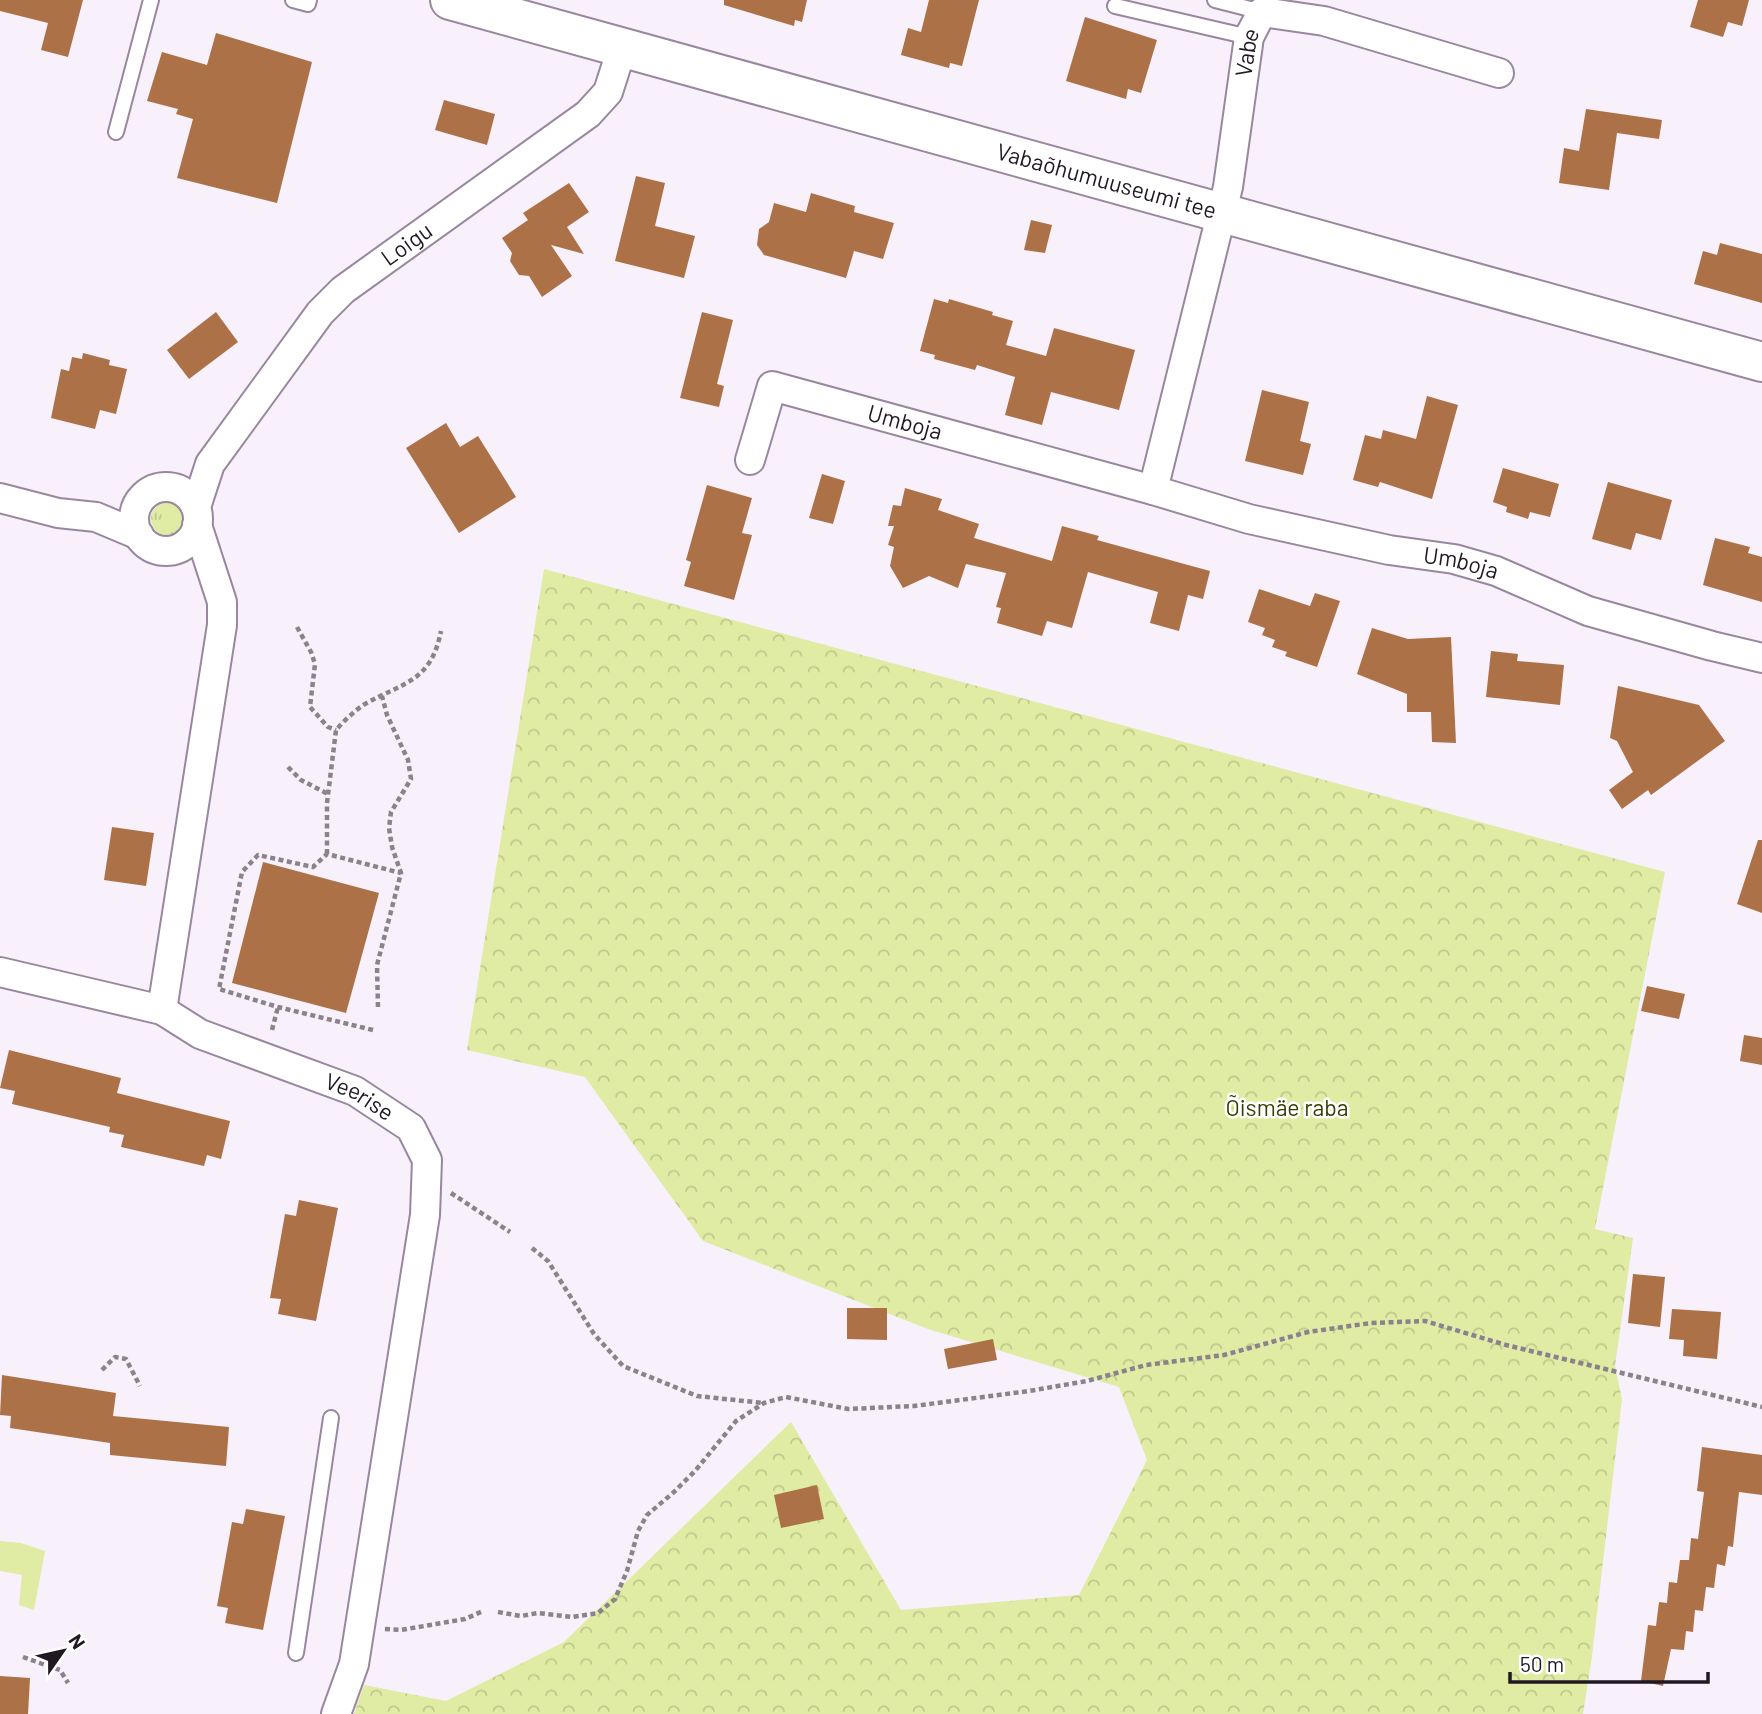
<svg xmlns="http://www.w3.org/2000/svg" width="1762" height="1714" font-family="Barlow,sans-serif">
<defs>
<pattern id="grass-tufts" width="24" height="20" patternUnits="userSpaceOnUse" patternTransform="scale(1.75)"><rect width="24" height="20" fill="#e0eba3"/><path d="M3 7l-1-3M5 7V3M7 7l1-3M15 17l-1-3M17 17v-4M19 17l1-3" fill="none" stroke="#c0c98c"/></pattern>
<pattern id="forest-crowns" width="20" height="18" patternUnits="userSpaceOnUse" patternTransform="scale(1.75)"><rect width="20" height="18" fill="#e0eba3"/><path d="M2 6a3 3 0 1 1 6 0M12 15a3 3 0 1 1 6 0" fill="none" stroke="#c0c98c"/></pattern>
</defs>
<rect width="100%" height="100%" fill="#f8f0fb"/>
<!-- grass -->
<circle fill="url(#grass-tufts)" cx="168" cy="519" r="17"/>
<!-- forest -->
<polygon fill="url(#forest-crowns)" points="544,569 1665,872 1595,1229 1633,1238 1615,1366 1622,1399 1592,1656 1583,1714 354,1714 364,1685 446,1701 564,1642 791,1422 901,1610 1079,1595 1147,1460 1119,1387 928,1329 703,1241 585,1077 467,1050"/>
<!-- green -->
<polygon fill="#e0eba3" points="0,1541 21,1543 45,1551 34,1610 19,1605 22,1575 0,1571"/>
<!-- building -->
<g fill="#ad7148">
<polygon points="0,0 83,0 68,57 41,50 48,23 0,11"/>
<polygon points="724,0 807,0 802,22 795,20 794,26 724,5"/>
<polygon points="929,0 979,0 962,66 950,63 949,68 901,55 908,28 921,32"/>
<polygon points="1698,0 1749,0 1742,26 1728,22 1723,37 1690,27"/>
<polygon points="1085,17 1157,40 1141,93 1128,89 1126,99 1066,81"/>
<polygon points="216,33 312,62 277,203 177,178 193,119 176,114 178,109 147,101 162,52 207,65"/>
<polygon points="444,100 495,114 487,145 435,130"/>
<polygon points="1586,109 1662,120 1659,139 1617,133 1609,190 1559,183 1564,148 1579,151"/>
<polygon points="636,176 665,183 655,226 695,236 684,278 615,261"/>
<polygon points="569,183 589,212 567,227 584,254 551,245 572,276 542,297 529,276 519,275 510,261 512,253 502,238 528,220 523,213"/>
<polygon points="811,193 855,206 854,212 894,223 883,259 854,251 846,278 764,255 757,245 759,229 769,222 774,203 806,212"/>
<polygon points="1031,220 1052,225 1045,253 1024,250"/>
<polygon points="1720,243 1762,254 1762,303 1694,284 1703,251 1717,255"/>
<polygon points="934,299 948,303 949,299 993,312 992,315 1013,321 1006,345 1046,356 1054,328 1135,350 1119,410 1051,392 1042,425 1005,415 1015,377 977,365 975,370 934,359 935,355 920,351"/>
<polygon points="216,312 238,342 189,379 167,350"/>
<polygon points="702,312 733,320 717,384 724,386 719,407 680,398"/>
<polygon points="83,353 110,360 109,365 127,369 116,414 100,410 95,429 51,418 61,369 69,371 72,357 82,359"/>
<polygon points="1262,390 1309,402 1300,441 1311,444 1303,475 1245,461"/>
<polygon points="1427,396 1458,405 1432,499 1380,482 1378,487 1353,480 1365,435 1381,439 1383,430 1416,439"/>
<polygon points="446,423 460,447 478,436 516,497 459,533 406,448"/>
<polygon points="1503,468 1559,484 1550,517 1530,512 1528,519 1506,512 1507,507 1493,502"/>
<polygon points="822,474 845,481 833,524 809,518"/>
<polygon points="1608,482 1672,500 1661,540 1636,533 1631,550 1592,539"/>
<polygon points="707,485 752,498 742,533 752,535 734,600 684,586 691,562 686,560"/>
<polygon points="905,488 942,499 938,510 979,524 974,538 1052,561 1062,526 1099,536 1097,540 1210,571 1203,599 1188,595 1179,631 1150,623 1158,592 1088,572 1072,628 1047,621 1042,636 997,623 1001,608 996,607 1006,573 966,564 958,588 929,576 903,588 890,566 894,547 888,545 894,526 888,526 893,505 901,506"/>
<polygon points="1715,538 1750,547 1748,553 1762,557 1762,602 1703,585"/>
<polygon points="1259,589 1310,606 1315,593 1340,601 1317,667 1285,656 1287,652 1272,647 1275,640 1262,635 1265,628 1248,622"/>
<polygon points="1372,628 1408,639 1451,637 1456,743 1432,742 1431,712 1407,712 1407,694 1357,674"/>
<polygon points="1491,651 1518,654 1517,661 1564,665 1560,705 1486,697"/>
<polygon points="1618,686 1699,705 1725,741 1651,795 1648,790 1622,809 1609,790 1633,772 1617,741 1610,738"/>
<polygon points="112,827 154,833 146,886 104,880"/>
<polygon points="1758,840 1762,840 1762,913 1737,904"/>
<polygon points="263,862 379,893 346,1013 232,983"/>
<polygon points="1647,986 1685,994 1679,1019 1641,1011"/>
<polygon points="1744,1035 1762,1038 1762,1065 1740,1061"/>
<polygon points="9,1050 121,1078 117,1093 230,1121 221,1159 207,1155 204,1166 121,1147 124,1135 109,1132 110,1127 12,1104 15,1091 0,1088"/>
<polygon points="299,1200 338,1208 316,1321 278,1314 281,1299 270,1298 285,1214 296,1216"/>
<polygon points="1633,1274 1665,1277 1660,1327 1628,1323"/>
<polygon points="847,1308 887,1308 887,1340 847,1339"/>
<polygon points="1672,1309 1721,1312 1717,1359 1683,1356 1684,1340 1669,1339"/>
<polygon points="993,1339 997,1360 948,1369 944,1349"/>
<polygon points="2,1375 116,1393 113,1416 229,1427 226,1466 110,1455 110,1443 10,1428 11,1416 0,1415"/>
<polygon points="1702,1447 1762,1455 1762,1495 1739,1492 1733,1547 1728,1546 1725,1566 1717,1564 1714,1588 1706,1587 1703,1611 1695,1610 1693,1632 1686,1631 1684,1650 1671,1649 1663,1686 1641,1681 1648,1625 1656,1626 1659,1602 1667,1603 1669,1582 1677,1583 1680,1560 1689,1560 1691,1538 1698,1539 1704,1492 1697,1491"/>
<polygon points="817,1485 824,1519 781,1528 774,1495"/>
<polygon points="246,1509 285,1516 263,1630 225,1623 228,1608 217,1606 232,1522 243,1524"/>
<polygon points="0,1676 30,1678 28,1714 0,1714"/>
</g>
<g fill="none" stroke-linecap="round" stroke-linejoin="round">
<!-- lane casing -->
<g stroke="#9987a0" stroke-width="18">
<g id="lane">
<polyline points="293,0 308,4 309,0"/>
<polyline points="1215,0 1262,12 1263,8"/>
<polyline points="1115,6 1249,37"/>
<polyline points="116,132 151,0"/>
<polyline points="296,1653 331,1418"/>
</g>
</g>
<!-- street casing -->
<g stroke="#9987a0" stroke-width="32">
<g id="street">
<path id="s1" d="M 750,460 L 772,386 L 1153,490 L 1249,519 L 1389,550 L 1454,559 L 1496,571 L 1588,611 L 1712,646 L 1762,658"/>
<circle cx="166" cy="519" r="32"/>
<path id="s2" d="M 1153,490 L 1228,187 L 1249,37 L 1262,12 L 1324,21 L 1499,73"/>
<polyline points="0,498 58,513 96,517 139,535"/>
<path id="s3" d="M 196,507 L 210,464 L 320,313 L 343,290 L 588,114 L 608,92 L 622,48"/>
<path id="s4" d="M 197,525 L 222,602 L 222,625 L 162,1010 L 200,1034 L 355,1091 L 411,1128 L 427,1160 L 425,1215 L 354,1664 L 336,1714"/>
<polyline points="0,972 162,1010"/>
</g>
</g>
<!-- secondary casing -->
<g stroke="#9987a0" stroke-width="42">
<g id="secondary">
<path id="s5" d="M 450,0 L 1762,362"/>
</g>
</g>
<!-- path -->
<g stroke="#8a828d" stroke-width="4.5" stroke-dasharray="5 3.5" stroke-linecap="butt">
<polyline points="297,627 311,652 315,664 310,707 328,727 336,730"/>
<polyline points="288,767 301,780 328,794"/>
<path d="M 327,854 L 327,803 L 336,730 C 344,721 354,711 365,704 C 404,682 431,682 441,631"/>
<polyline points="378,1007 377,965 401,873 392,847 389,828 391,812 411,779 408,760 387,715 382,696"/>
<polyline points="272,1030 278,1007"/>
<polyline points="373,1030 278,1007 219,989 242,872 258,855 313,867 327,854 401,873"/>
<polyline points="451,1193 510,1232"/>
<polyline points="532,1248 548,1261 594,1334 623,1366 697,1396 763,1403"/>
<polyline points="102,1370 115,1357 126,1359 140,1386"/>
<polyline points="498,1612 521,1616 538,1613 572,1617 598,1613 615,1599 627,1571 638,1531 647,1515 674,1492 695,1471 736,1421 764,1403 786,1397 848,1409 914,1406 1029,1391 1087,1381 1146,1365 1224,1355 1308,1332 1371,1323 1425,1321 1506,1345 1762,1407"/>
<polyline points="385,1629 401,1630 465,1619 483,1611"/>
<polyline points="23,1657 60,1670 68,1683"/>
</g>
<!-- lane -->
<use href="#lane" stroke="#fff" stroke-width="14"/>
<!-- street -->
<use href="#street" stroke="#fff" stroke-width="28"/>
<!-- secondary -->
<use href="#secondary" stroke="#fff" stroke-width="38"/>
</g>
<g text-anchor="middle" stroke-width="5" stroke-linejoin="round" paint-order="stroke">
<!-- street labels -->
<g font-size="23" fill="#201923" stroke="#fff">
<text dy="8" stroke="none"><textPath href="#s2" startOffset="448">Vabe</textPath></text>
<text dy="8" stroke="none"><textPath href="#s5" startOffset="681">Vabaõhumuuseumi tee</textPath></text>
<text dy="8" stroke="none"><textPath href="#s3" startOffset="343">Loigu</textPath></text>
<text dy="8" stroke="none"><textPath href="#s1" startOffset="215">Umboja</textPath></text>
<text dy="8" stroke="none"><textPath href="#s1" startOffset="789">Umboja</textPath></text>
<text dy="8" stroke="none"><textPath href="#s4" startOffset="710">Veerise</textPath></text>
</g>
<!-- park labels -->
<g font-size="23" fill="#393e05" stroke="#fff">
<text x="1287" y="1116">Õismäe raba</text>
</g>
</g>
<!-- north arrow -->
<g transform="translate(63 1651) rotate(56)" stroke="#ffffff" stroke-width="5" paint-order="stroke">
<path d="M0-5L12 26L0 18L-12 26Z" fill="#201923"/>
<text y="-10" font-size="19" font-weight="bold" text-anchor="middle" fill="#201923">N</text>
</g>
<!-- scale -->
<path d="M1510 1672v10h198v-10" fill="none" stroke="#201923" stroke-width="3.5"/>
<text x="1520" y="1672" font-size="21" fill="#201923" stroke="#ffffff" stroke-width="5" paint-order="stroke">50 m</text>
</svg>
